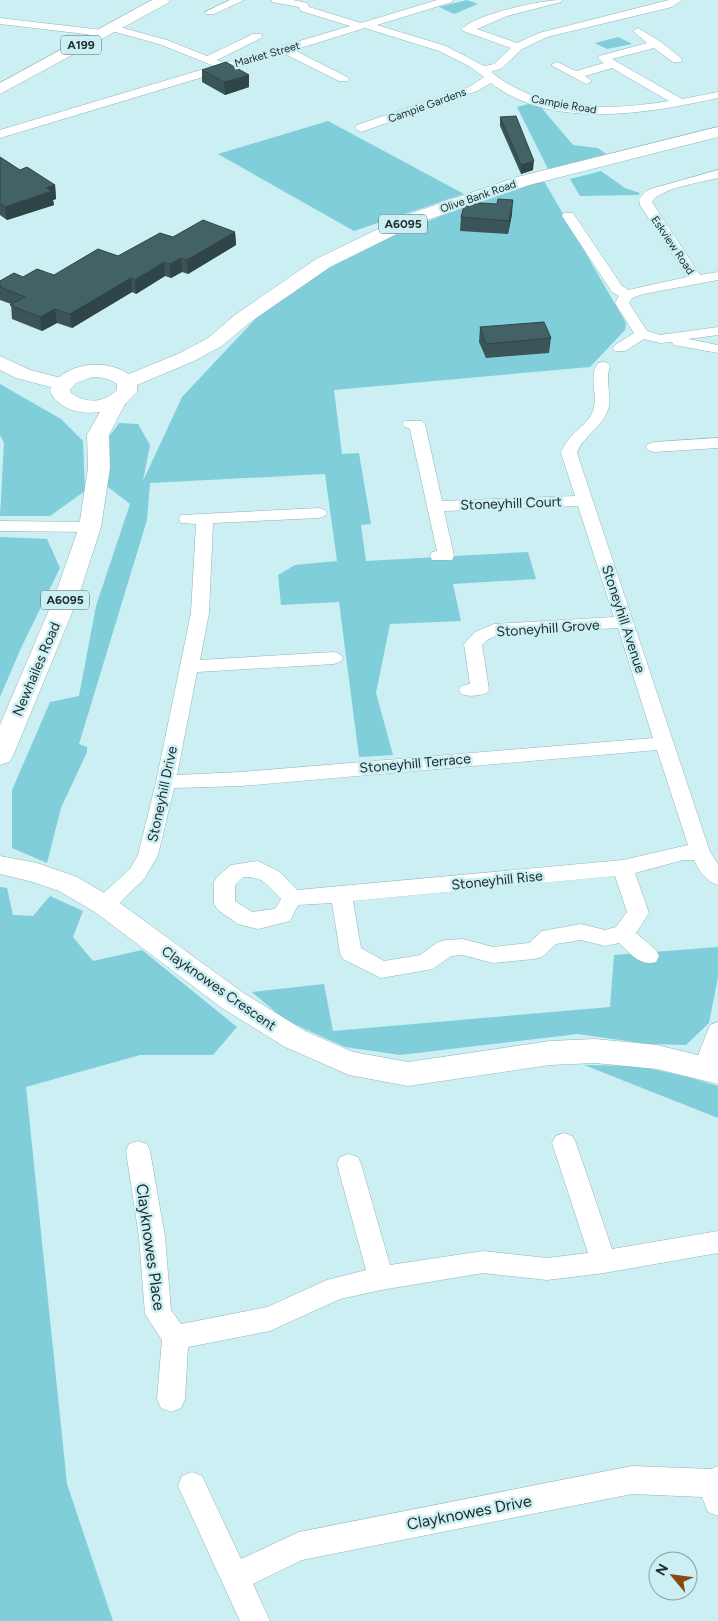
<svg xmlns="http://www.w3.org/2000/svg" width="718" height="1621" font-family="Figtree,sans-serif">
<rect width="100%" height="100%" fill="#cceff4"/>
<!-- green -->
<g fill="#7fced9">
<polygon points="467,0 478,4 454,14 439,7"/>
<polygon points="618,37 632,44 607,49 595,43"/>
<polygon points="532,103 540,106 573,145 598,148 606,154 548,169 517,107"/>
<polygon points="328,121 464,194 354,231 218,154"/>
<polygon points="601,171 625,188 640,193 638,195 580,196 570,179"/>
<polygon points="544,181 626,323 625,330 590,367 334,390 342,454 359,453 371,524 361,525 366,561 528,552 536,579 453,584 461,621 390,624 376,693 393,755 359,757 339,602 281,605 278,575 295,565 337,561 325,474 150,483 147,520 79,744 87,747 87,752 61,808 47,863 12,848 12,790 50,702 79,696 96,606 130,504 104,484 108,438 119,423 138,424 150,445 143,481 182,397 259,315 307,279 363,247 489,197"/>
<polygon points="0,384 61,419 83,441 85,491 50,516 0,516 4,443 0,435"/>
<polygon points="0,537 47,539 60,568 21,648 0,697"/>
<polygon points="0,887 7,888 13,915 33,916 50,896 83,911 73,937 93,961 142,950 237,1027 213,1055 140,1055 26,1087 67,1484 113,1621 0,1621"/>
<polygon points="718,947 718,977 709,1023 686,1045 648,1044 578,1034 400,1055 345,1047 285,1020 252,992 324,984 333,1031 610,1007 614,955"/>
<polygon points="584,1065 638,1066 688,1077 718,1086 718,1118"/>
</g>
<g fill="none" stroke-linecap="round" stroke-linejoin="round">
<!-- minor casing -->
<g stroke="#93b4b8" stroke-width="1">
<g id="minor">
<polygon points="230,0 244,0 214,14 206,14 205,12"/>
<path d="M 271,0 L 293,0 L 307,3 L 309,7 L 361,23 L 437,0 L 453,0 L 452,2 L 377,25 L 446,46 L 484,66 L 494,64 L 511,48 L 463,31 L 462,29 C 476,14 541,0 562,0 L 561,2 L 507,16 L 477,29 L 517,43 L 539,33 L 669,0 L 682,0 L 672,7 L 547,37 L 522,49 L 502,68 L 491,72 C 542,113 607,111 669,101 L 612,68 L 585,76 L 592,81 L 586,84 L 551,65 L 557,62 L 576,71 L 604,63 L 598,58 L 599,56 L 647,43 L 633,31 L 638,28 L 661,42 L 681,58 L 682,60 L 681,62 L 673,62 L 654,48 L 612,59 L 682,99 L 718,92 L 718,98 C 649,113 552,131 491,83 L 477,91 L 361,132 L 355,128 L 357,125 L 469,87 L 484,77 L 469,66 L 439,51 L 365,28 L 294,50 L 347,77 L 349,79 L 347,81 L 339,81 L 283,53 L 0,138 L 0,130 L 214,66 L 159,44 L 108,30 L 107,28 L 108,26 L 112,25 L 167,40 L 207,56 L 253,34 L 261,34 L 262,36 L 261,38 L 217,60 L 225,63 L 350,26 L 301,11 L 299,7 L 272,2 Z"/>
<polygon points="0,18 102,30 107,33 102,36 0,24"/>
<path d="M 718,170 L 718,178 C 703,182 659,188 652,202 L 700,275 L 718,272 L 718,280 L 643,294 L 632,298 L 629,303 L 647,331 L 660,335 L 718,327 L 718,335 L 688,339 L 718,345 L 718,353 L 674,345 L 672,342 L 660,343 L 644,339 L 625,351 L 615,351 L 613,348 L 615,345 L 634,333 L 615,303 L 619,296 L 612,292 L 562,216 L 563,213 L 573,213 L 622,286 L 628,290 L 687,277 L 640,205 L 639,199 L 646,191 L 654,188 Z"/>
<path d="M 603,362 L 608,363 L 610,366 C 604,384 614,397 607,412 C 600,429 583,436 577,453 L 710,852 L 718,864 L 718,885 C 706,881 699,871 694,860 L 683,860 L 635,873 L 649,913 L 636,933 L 656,950 L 659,956 L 656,962 C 640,967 630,953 619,943 L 605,946 L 581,940 L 556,944 L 542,957 L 534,959 L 493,963 L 463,955 L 451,956 L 433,969 L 381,978 L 343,959 L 340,953 L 332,903 L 298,905 L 290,921 L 258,929 L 238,924 L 218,910 L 214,904 L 214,882 L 217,877 L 231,865 L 258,861 L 280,872 L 297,890 L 623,860 L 688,845 L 657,750 L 241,786 L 174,788 L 158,855 L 144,879 L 111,911 L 104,913 L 97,911 L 93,905 L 97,899 L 130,869 L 138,855 L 156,782 L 191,613 L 196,524 L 181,523 L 179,519 L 181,515 L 319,508 L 325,510 L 327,513 L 325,516 L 319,518 L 213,523 L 209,613 L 200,660 L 334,652 L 340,654 L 343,658 L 340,662 L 334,664 L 197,672 L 177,775 L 241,772 L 653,738 L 618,628 L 497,635 L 487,640 L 482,645 L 489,689 L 487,693 C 478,696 470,697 461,694 L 459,690 L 461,686 L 470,684 L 464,644 L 475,632 L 494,624 L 614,617 L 578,506 L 444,511 L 454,556 L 452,560 L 432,560 L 430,556 L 432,552 L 437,551 L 410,429 L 405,427 L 402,424 L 405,421 L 422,421 L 425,424 L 442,501 L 575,496 L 561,453 C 568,433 585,428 592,413 C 600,396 587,379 598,363 ZM 615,876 L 627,912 L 616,927 L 605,930 L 581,924 L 542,931 L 529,943 L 493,947 L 463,939 L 446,940 L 438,942 L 420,955 L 384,961 L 361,948 L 353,901 ZM 243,877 C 263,876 268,885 281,899 L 275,909 L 252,912 L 235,901 L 235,885 Z"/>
<polygon points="718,438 718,448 654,452 648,450 646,447 648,444 654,442"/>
<polygon points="0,521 90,522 96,523 98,527 96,531 90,532 0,531"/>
<polygon points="718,1022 718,1064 713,1075 705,1077 697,1075 693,1068 710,1025"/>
<polygon points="564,1133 572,1136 576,1143 612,1249 718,1231 718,1253 604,1273 547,1280 483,1273 381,1290 340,1299 270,1331 188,1347 185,1399 181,1408 171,1412 161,1408 157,1399 162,1340 145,1314 139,1237 126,1151 129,1144 138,1141 147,1144 150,1151 165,1237 171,1310 181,1324 267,1307 327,1280 366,1270 337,1164 340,1157 349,1154 358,1157 361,1164 390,1265 483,1251 547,1258 588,1253 552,1143 556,1136"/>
<polygon points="632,1466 711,1469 718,1466 718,1516 708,1512 702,1497 632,1494 302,1560 253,1584 270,1621 240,1621 178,1486 182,1476 192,1472 202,1476 241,1559 299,1532"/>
</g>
</g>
<!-- tertiary casing -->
<g stroke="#93b4b8" stroke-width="1">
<polygon id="tertiary" points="0,856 37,863 77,877 113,898 242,992 305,1031 353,1052 408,1062 550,1041 595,1039 657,1045 718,1060 718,1084 657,1069 595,1063 550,1065 408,1086 349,1075 285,1047 222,1008 95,912 59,891 33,882 0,874"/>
</g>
<!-- secondary casing -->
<g stroke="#93b4b8" stroke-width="1">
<polygon id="secondary" points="0,356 30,370 69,380 72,384 69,388 62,390 16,378 0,370"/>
</g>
<!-- primary casing -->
<g stroke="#93b4b8" stroke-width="1">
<g id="primary">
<polygon points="152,0 170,0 168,3 0,94 0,83"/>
<path d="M 718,127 L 718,137 L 529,185 L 421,222 L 330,267 L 249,323 L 222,346 L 194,361 L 137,385 L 137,392 L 125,404 L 109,435 L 110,468 L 101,527 L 78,598 L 13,756 L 9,762 L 0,765 L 0,725 L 54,598 L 79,527 L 88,468 L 87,435 L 100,412 C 81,415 56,409 50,390 C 63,362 105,358 129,374 L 180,353 L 208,338 L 235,315 L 316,259 L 409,214 L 517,177 ZM 92,377 C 102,377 109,378 117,384 L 117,390 C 104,403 86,404 71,393 L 70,390 L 76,383 Z"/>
</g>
</g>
<!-- minor -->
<use href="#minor" fill="#fff" fill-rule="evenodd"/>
<!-- tertiary -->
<use href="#tertiary" fill="#fff" fill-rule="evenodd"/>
<!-- secondary -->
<use href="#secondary" fill="#fff" fill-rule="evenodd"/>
<!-- primary -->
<use href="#primary" fill="#fff" fill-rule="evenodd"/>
</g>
<!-- wall -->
<g fill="#3a5458">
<polygon points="202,70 249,87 225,95 202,82"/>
<polygon points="500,117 533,170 521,174 500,126"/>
<polygon points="0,157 20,170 55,185 56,199 53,200 54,205 7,220 0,215"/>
<polygon points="512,214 508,234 460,231 461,217"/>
<polygon points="235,232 236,245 188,274 182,272 171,278 165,276 136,294 132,292 72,328 57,323 42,331 12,319 11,304 0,300 0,281 23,277 54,275 118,256 173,237"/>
<polygon points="480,327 551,338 549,353 486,358 479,342"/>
</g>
<!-- shaded-wall -->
<g fill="#2f4547">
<polygon points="249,75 249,87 225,95 224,82"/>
<polygon points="534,161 533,170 521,174 521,165"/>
<polygon points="55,185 56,199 53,200 54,205 7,220 5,207 46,188"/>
<polygon points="513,200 512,214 508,234 509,221"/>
<polygon points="235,232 236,245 188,274 187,260"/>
<polygon points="181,258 182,272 171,278 170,264"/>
<polygon points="164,262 165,276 136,294 135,280"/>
<polygon points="131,278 132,292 72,328 70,314"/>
<polygon points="55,309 57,323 42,331 40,317"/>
</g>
<!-- building -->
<g fill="#436266" stroke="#2f4547">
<polygon points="226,62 249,75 224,82 202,70"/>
<polygon points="516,116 534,161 521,165 500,117"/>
<polygon points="0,157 20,170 27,167 55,185 46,188 52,191 5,207 0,203"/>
<polygon points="498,199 513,200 509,221 461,217 465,202 497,204"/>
<polygon points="203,220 235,232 187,260 181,258 170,264 164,262 135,280 131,278 70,314 55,309 40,317 10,305 25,297 0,287 0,281 14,273 23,277 37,269 54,275 98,249 118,256 160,233 173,237"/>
<polygon points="544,322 551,338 486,344 480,327"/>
</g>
<g text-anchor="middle" stroke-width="5" stroke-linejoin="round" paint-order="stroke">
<!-- far-street labels -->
<g font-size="11" fill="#202e2f" stroke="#cceff4">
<text transform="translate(267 54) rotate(-16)" y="4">Market Street</text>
<text transform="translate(564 104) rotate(10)" y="4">Campie Road</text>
<text transform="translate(427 105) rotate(-20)" y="4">Campie Gardens</text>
<text transform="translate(478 196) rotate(-19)" y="4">Olive Bank Road</text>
<text transform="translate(673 245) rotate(56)" y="4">Eskview Road</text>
</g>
<!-- shield labels -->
<g fill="#cceff4" stroke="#54686a" stroke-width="1">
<rect x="61" y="35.5" width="40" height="19" rx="4"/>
<rect x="379" y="214.5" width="48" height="19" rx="4"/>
<rect x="41" y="590.5" width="48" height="19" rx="4"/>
</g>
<g font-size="12" font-weight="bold" fill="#202e2f">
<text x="81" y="49">A199</text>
<text x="403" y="228">A6095</text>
<text x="65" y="604">A6095</text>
</g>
<!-- street labels -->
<g font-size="14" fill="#202e2f" stroke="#cceff4">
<text transform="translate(511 503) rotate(-2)" y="5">Stoneyhill Court</text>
<text transform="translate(624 619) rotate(72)" y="5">Stoneyhill Avenue</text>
<text transform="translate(548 628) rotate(-4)" y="5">Stoneyhill Grove</text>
<text transform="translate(36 669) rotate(-67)" y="5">Newhailes Road</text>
<text transform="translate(415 763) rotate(-5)" y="5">Stoneyhill Terrace</text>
<text transform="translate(162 794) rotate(-78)" y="5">Stoneyhill Drive</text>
<text transform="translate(497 880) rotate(-6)" y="5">Stoneyhill Rise</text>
<text transform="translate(219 988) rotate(35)" y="5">Clayknowes Crescent</text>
</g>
<!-- near-street labels -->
<g font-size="16" fill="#202e2f" stroke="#cceff4">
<text transform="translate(151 1247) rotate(82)" y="6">Clayknowes Place</text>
<text transform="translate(469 1512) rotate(-11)" y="6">Clayknowes Drive</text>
</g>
</g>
<!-- north arrow -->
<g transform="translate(673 1576) rotate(299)"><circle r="24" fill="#cceff4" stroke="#87a2a5"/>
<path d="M0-4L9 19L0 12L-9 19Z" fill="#894a10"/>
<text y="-8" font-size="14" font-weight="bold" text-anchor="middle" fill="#202e2f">N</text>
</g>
</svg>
